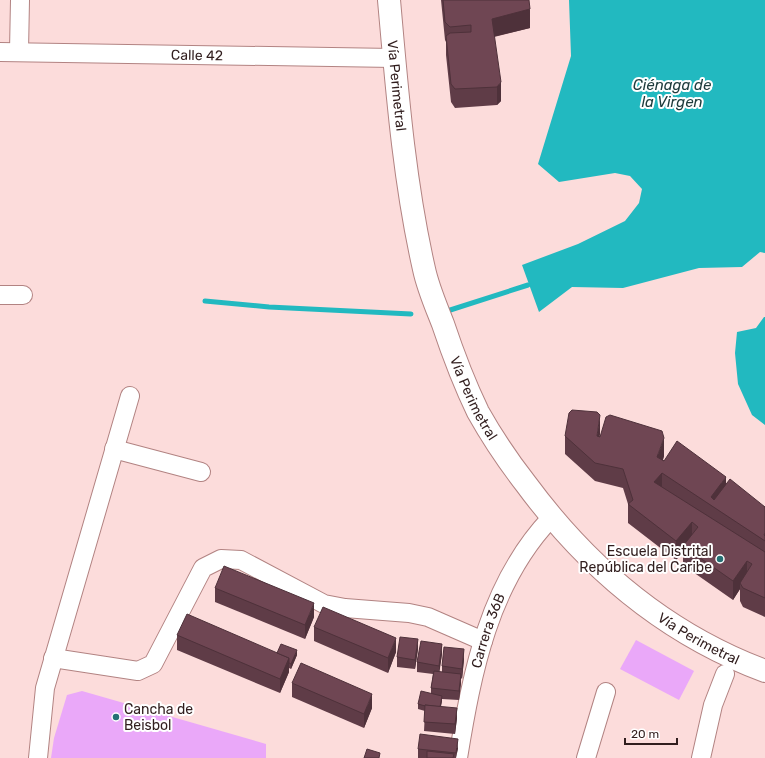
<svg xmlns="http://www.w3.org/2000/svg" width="765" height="758" font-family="Rubik,sans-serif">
<rect width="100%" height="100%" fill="#fcdcdb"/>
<!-- garden -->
<g fill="#eaa8f9">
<polygon points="636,640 694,671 679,700 620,669"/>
<polygon points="82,691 266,744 266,758 51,758 54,738 67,695"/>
</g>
<!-- water -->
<g fill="#22b9c0">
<polygon points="569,0 765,0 765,253 760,252 742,267 699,268 623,288 572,287 539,312 522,265 578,244 625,221 639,203 642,189 630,176 615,173 559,182 538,164 571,56"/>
<polygon points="764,317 765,317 765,425 752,415 738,384 735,353 737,332 756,328"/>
</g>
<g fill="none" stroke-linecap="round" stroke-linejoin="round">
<!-- stream -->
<g stroke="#22b9c0" stroke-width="5">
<polyline points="205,301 269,307 411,314"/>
<polyline points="444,312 528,285"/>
</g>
<!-- street casing -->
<g stroke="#b28382" stroke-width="20">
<g id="street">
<polyline points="19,51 20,0"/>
<path id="s1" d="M 0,52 L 394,58"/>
<polyline points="0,295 23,295"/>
<polyline points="114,449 201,472"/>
<polyline points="53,658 138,671 153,664 203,568 221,559 241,560 324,604 345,608 409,613 428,617 483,641"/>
<polyline points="38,758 45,688 130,396"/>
<path id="s2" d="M 458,758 C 472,672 489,583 551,518"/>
<polyline points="586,758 606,692"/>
<polyline points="701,758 713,705 725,674"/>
</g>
</g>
<!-- secondary casing -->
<g stroke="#b28382" stroke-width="24">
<g id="secondary">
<path id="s3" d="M 389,0 C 397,90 404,181 424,269 C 428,288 436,306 443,324 C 453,354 464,383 478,412 C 492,437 508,461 526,484 C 588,568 666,634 765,671"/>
</g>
</g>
<!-- street -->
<use href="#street" stroke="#fff" stroke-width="18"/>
<!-- secondary -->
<use href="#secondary" stroke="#fff" stroke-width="22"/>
</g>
<!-- wall -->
<g fill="#5f3c47">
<polygon points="441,0 529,0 530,28 494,37 501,101 497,105 455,108 451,102 446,55 446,42 445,40"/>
<polygon points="600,434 599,436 664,456 663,460 726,485 765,507 765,617 743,607 740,601 740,589 733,600 683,565 683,552 676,560 628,523 628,504 623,488 595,481 565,454 565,436"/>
<polygon points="215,588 314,617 305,639 215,602"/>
<polygon points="314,627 396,652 388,673 314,641"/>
<polygon points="177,635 277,653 297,655 291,669 289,668 289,672 280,693 177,650"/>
<polygon points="418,649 415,669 397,667 397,657"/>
<polygon points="442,654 439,672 442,672 442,666 464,659 462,679 461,678 459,700 442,699 441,707 457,718 455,734 424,731 425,711 418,709 418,704 431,694 431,688 433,674 417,672 417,662"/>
<polygon points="292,683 372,708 364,728 292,697"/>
<polygon points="458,748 456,758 418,758 418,749"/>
</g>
<!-- shaded-wall -->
<g fill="#4e313a">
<polygon points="530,9 530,28 492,37 492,19"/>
<polygon points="501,82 501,101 497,105 497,87"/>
<polygon points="600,415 600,434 597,454 597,436"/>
<polygon points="664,438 664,456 657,476 657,457"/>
<polygon points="662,473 662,491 654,482"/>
<polygon points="726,477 726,495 716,508 711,497"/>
<polygon points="692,522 692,540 683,546 683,552 676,560 676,541"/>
<polygon points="747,561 747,579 740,583 740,589 733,600 733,581"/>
<polygon points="314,603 314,617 305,639 305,625"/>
<polygon points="396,638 396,652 388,673 388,658"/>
<polygon points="418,639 418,649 415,669 415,660"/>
<polygon points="442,644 442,654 439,675 439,666"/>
<polygon points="464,649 464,659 462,679 462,669"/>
<polygon points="297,650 297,655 291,669 291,664"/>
<polygon points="289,658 289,672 280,693 280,679"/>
<polygon points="461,674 461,684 459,700 459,691"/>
<polygon points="372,694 372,708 364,728 364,714"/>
<polygon points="442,696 442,701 439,714 439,709"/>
<polygon points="457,708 457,718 455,734 455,724"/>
<polygon points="458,739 458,748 456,758"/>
</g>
<!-- building -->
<g fill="#6f4653" stroke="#4e313a">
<polygon points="443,0 529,0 530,9 492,19 501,82 497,87 455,89 451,84 446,36 450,33 471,32 471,25 450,27 445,22"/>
<polygon points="572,410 597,412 600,415 597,436 600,437 606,417 610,415 662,431 664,438 657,457 664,461 677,441 726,477 711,497 714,500 730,479 765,507 765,533 764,535 765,536 765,541 662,473 654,482 765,552 765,598 743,588 740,583 752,564 747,561 733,581 683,546 698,527 692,522 676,541 628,504 633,500 623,469 595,463 565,436 569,413"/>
<polygon points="224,566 314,603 305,625 215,588"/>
<polygon points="323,607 396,638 388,658 314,627"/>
<polygon points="187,614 289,658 280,679 177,635"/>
<polygon points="400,637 418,639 415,660 397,657"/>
<polygon points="421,641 442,644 439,666 417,662"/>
<polygon points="281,644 297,650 291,664 289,663 289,658 277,653"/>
<polygon points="444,647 464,649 462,669 442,666"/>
<polygon points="301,663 372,694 364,714 292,683"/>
<polygon points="434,671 461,674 459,691 431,688"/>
<polygon points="421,691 442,696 440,707 425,705 425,706 418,704"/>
<polygon points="425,705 457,708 455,724 424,722"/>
<polygon points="420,734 458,739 456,753 418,749"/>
<polygon points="367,749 380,753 379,758 364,758"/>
<polygon points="427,751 454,754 453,758 427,758"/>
</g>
<!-- markers -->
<g fill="#257074" stroke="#fff" stroke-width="1.5">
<circle cx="720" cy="559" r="4"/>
<circle cx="116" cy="717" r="4"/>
</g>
<g text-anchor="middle" stroke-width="4" stroke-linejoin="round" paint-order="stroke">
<!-- street labels -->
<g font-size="14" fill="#311e1e" stroke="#fff">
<text dy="5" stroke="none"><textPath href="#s1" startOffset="197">Calle 42</textPath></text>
<text dy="5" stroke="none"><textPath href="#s3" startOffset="86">Vía Perimetral</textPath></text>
<text dy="5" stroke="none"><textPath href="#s3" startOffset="410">Vía Perimetral</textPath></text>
<text dy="5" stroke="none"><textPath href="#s2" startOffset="131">Carrera 36B</textPath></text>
<text dy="5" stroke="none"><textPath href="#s3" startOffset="745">Vía Perimetral</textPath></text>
</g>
<!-- poi labels -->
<g font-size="14" fill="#311e1e" stroke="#fff" text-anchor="end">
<text x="712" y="556">Escuela Distrital<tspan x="712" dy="16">República del Caribe</tspan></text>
<text x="124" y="714" text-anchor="start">Cancha de<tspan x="124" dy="16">Beisbol</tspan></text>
</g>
<!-- water labels -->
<g font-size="15" font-style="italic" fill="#203d3e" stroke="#fff">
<text x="672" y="90">Ciénaga de<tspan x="672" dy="17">la Virgen</tspan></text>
</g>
</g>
<!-- scale -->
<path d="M625 738v6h52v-6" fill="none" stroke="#311e1e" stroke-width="2"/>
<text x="631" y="738" font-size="12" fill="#311e1e" stroke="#ffffff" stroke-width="3" paint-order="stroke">20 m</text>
</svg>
